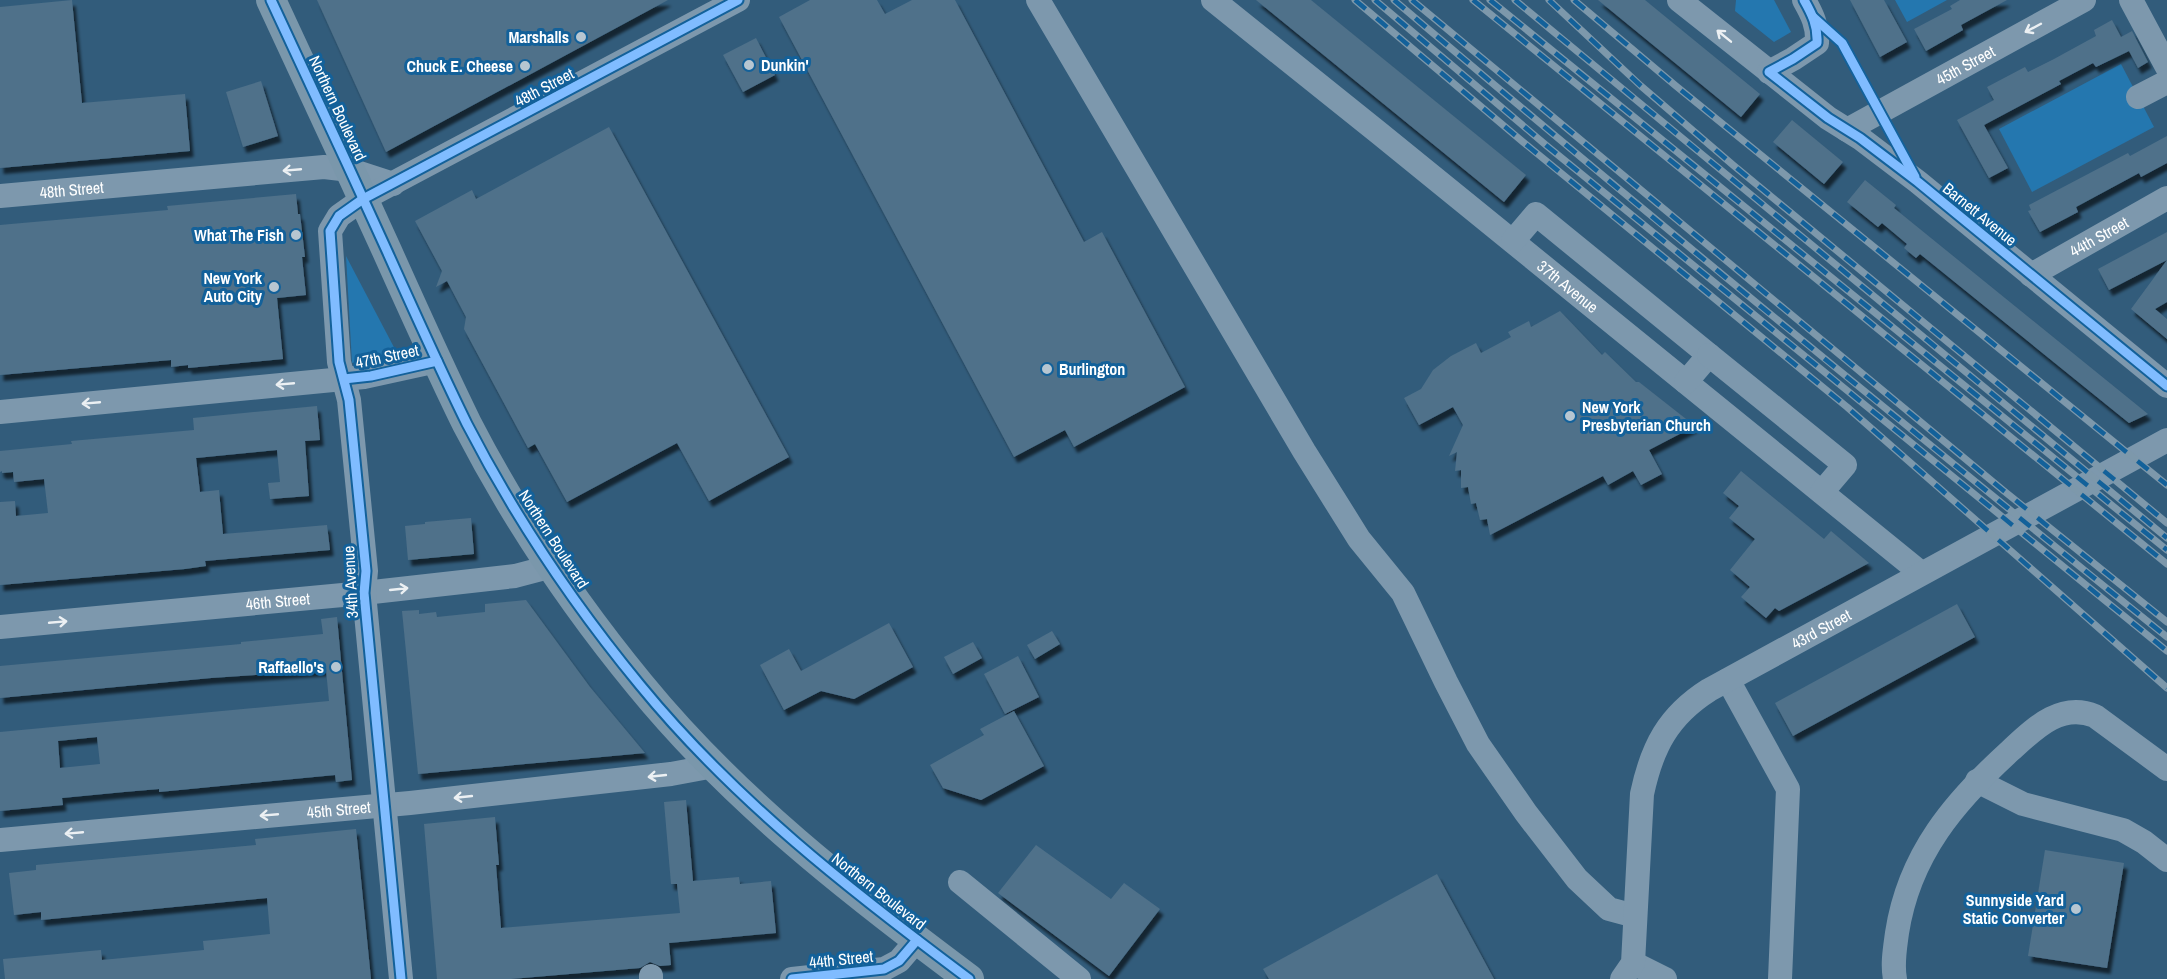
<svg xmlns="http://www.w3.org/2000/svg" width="2167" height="979" font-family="'Archivo Narrow',sans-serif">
<defs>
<filter id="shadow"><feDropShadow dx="3.5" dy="6" stdDeviation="1.5" flood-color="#0009"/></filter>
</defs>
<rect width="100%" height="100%" fill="#325c7b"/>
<!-- green -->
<g fill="#2477af">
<polygon points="1736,0 1774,0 1791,32 1774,42 1735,11"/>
<polygon points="1895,0 1947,0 1907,22"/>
<polygon points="2121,64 2154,127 2032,192 1999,129"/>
<polygon points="346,256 397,353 352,363"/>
</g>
<!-- building -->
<g fill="#4f718a" fill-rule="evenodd" filter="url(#shadow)">
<polygon points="72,0 82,103 185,94 190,151 0,168 0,7"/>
<polygon points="317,0 668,0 386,152"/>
<polygon points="810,0 877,0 885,14 912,0 955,0 1084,242 1102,232 1185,387 1074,447 1065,430 1014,457 779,17"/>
<polygon points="1256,0 1311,0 1526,175 1504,202"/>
<polygon points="1598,0 1645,0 1760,94 1741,117"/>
<polygon points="1850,0 1884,0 1907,42 1880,57"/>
<polygon points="1960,0 2007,0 1961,25 1963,30 1926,51 1914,29 1952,9 1950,6"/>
<polygon points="2112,20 2121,37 2132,31 2148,62 2138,68 2129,51 2096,67 2093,63 2059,81 2061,84 1984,125 2008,168 1989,178 1957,120 1994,100 1987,87 2025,67 2028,72 2054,59 2096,36 2094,30"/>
<polygon points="756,38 775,75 743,92 723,55"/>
<polygon points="261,81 278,136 243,147 226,92"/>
<polygon points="1792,120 1843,162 1824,184 1773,142"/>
<polygon points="609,127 789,457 709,501 677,443 567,502 535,444 528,448 464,329 466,317 447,281 436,287 442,271 415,221 472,190 476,199"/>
<polygon points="2167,136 2167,163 2141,177 2139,173 2076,207 2078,212 2040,232 2028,211 2031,210 2029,205 2128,153 2130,156"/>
<polygon points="1865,180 1896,205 1894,208 2148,414 2129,423 1920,254 1916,258 1904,248 1907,244 1882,223 1878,227 1847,202"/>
<polygon points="296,194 298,214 300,214 305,257 302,257 306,295 277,298 283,359 188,368 188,365 171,367 171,360 0,375 0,225 168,210 167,206"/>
<polygon points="2167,232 2167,302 2155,309 2167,319 2167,339 2131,309 2167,260 2109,290 2098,269"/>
<polygon points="1560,311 1602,355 1605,352 1636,382 1639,382 1695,426 1649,450 1662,474 1641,485 1633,471 1608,485 1603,476 1490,535 1487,519 1480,520 1476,503 1471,504 1468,487 1461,488 1461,470 1455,471 1457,452 1449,456 1463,425 1453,407 1419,425 1404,398 1421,389 1433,370 1451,356 1476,343 1481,353 1511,337 1508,332 1529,321 1531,327"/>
<polygon points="317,406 320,440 305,441 309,496 270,499 268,483 280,482 277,450 196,458 200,492 219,490 223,534 327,525 330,550 205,561 206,566 185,569 0,585 0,502 15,501 16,516 48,513 44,479 14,482 13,472 2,473 2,471 0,472 0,451 72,444 71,441 194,430 193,418"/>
<polygon points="1741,471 1824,539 1831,531 1869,563 1779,611 1775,608 1766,618 1741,597 1750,587 1730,570 1755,539 1729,518 1739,506 1723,493"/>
<polygon points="471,518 474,554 408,560 405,526 425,524 425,522"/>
<polygon points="526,600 590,687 645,753 418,774 402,611 419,610 419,614 436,612 437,617 485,612 485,604"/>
<polygon points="1957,604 1975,637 1793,736 1775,703"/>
<path d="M 337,617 L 352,780 L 336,782 L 335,775 L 159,792 L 159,789 L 124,792 L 62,798 L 63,805 L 0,811 L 0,732 L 329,701 L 326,670 L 211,678 L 0,698 L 0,666 L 241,644 L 241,642 L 323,634 L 321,619 ZM 97,737 L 100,764 L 60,768 L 58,741 Z"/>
<polygon points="889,623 913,667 854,699 821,691 784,710 760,665 789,649 801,671"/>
<polygon points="1052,631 1060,644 1035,659 1027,645"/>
<polygon points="973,642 982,658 953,674 944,657"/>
<polygon points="1018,656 1039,697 1005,714 984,674"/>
<polygon points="1014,711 1044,766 981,800 943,788 930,765 984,735 980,729"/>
<polygon points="686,800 693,881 739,877 740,884 771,881 776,933 669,943 671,965 660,966 650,962 640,968 511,979 437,979 424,824 495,817 499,865 496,865 501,928 680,913 677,884 671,884 664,802"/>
<polygon points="356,829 371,979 5,979 3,959 101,950 102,960 164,954 204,950 203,941 270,934 267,898 41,920 41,912 14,915 9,873 36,870 36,865 256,845 255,839"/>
<polygon points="1036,845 1111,899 1124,883 1160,909 1109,976 998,893"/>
<polygon points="2045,850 2124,863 2107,968 2028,956"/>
<polygon points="1437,874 1494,979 1269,979 1263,969"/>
</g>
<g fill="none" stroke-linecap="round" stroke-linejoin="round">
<!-- minor -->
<g stroke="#7d98ad" stroke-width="24">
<polyline points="1038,0 1304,451 1359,539 1403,593 1446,682 1478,744 1526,813 1577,879 1609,909 1635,916"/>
<path id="s1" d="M 1213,0 L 1379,133 L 1921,573"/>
<polyline points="1679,0 1828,118 1860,138 1918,182 2167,386"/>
<polyline points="2131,0 2167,67"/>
<path d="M 1769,72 L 1793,59 L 1817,43 C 1818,26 1812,14 1804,0"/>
<polyline points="2138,97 2167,82"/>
<path id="s2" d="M 1847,130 L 2084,0"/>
<path id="s3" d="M 0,196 L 324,167 L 350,170 L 393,184"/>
<polyline points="1513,241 1536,214 1709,355 1686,382"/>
<path id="s4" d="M 2031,275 L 2167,198"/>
<polyline points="1709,355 1845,465 1822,492"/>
<polyline points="0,412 364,377 437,361"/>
<path id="s5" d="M 0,627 L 364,593 L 515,576 L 553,566"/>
<polyline points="1728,680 1788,789 1780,979"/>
<polyline points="1977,781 2023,804 2123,830 2144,842 2167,860"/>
<path id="s6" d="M 0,840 L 410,803 L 671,774 L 714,766"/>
<polyline points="960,882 1079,979"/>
<polyline points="1633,963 1665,979"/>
<polyline points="651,976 651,979"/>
<polyline points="401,979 364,593 366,571 349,400 339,362 330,231 339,216 363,199 738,0"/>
<polyline points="792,979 884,969 899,961 917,940"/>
<path id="s7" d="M 1622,979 L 1633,963 L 1642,794 C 1652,747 1668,716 1709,690 L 2167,440"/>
<path d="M 1895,979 C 1892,964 1895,948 1897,933 C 1909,854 1955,801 2011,750 C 2035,728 2061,702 2095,716 L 2167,769"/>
</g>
<!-- major -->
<path stroke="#7a97ab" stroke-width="30" d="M 271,0 C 310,84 349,167 387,251 C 413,309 439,367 467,424 C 515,517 574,605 640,685 C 734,800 851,891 969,979"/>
<!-- rail casing -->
<g stroke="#7d98ab" stroke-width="7">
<g id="rail">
<polyline points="1355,0 1523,142 1847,407 2167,688"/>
<polyline points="1375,0 1547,146 2167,651"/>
<path d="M 1394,0 C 1648,216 1907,427 2167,637"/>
<polyline points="1412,0 2004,491 2167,622"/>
<polyline points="1473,0 2167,564"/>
<polyline points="1490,0 2167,550"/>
<polyline points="1515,0 2167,538"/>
<polyline points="1549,0 1641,86 1733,165 2167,523"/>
<polyline points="1574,0 1676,86 2167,485"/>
</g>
</g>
<!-- rail -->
<use href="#rail" stroke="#13619a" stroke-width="4.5" stroke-dasharray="14" stroke-linecap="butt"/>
<!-- cycleway casing -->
<g stroke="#13619a" stroke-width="13">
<g id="cycleway">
<path d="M 271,0 C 310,84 349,167 387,251 C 413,309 439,367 467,424 C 515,517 574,605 640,685 C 734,800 851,891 969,979"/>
<path d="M 1804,0 C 1812,14 1818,26 1817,43 L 1793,59 L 1769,72 L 1828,118 L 1860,138 L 1918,182 L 2167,386"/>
<polyline points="1813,17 1842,43 1915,177"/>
<polyline points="344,379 371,376 437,361"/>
<polyline points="401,979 364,593 366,571 349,400 339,362 330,231 339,216 363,199 738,0"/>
<polyline points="792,979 884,969 899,961 917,940"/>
</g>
</g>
<!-- cycleway -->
<use href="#cycleway" stroke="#80bcff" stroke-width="9"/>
</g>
<!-- one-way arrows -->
<defs><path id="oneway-shaft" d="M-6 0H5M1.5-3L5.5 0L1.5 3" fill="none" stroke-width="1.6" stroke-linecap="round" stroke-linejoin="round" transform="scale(1.5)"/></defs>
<g stroke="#ecf0f3">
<use href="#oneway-shaft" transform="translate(2033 28) rotate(152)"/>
<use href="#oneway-shaft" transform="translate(1724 36) rotate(-141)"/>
<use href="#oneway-shaft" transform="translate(292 170) rotate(175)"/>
<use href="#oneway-shaft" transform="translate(285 384) rotate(175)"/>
<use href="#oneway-shaft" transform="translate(91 403) rotate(175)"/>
<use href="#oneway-shaft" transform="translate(399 589) rotate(-6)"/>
<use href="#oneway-shaft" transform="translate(58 622) rotate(-5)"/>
<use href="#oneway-shaft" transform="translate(657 776) rotate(174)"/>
<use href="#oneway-shaft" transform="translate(463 797) rotate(174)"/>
<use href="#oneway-shaft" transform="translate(269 815) rotate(175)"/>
<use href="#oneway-shaft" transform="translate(74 833) rotate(175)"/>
</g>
<!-- markers -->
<g fill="#b7c6d1" stroke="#13619a" stroke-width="2">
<circle cx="581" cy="37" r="6"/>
<circle cx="749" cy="65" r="6"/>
<circle cx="525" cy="66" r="6"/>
<circle cx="296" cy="235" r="6"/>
<circle cx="274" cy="287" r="6"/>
<circle cx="1047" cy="369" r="6"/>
<circle cx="1570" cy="416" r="6"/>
<circle cx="336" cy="667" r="6"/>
<circle cx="2076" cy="909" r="6"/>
</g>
<g text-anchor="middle" stroke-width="6" stroke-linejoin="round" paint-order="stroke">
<!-- poi labels -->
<g font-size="16" font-weight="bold" fill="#fff" stroke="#13619a" text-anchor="end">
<text x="569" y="43">Marshalls</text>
<text x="761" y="71" text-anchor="start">Dunkin'</text>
<text x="513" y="72">Chuck E. Cheese</text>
<text x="284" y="241">What The Fish</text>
<text x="262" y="284">New York<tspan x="262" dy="18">Auto City</tspan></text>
<text x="1059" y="375" text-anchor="start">Burlington</text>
<text x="1582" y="413" text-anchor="start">New York<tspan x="1582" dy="18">Presbyterian Church</tspan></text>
<text x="324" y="673">Raffaello's</text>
<text x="2064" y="906">Sunnyside Yard<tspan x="2064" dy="18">Static Converter</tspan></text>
</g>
<!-- street labels -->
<g font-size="16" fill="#fff" stroke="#13619a">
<text dy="6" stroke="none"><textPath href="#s2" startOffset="135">45th Street</textPath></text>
<text transform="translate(544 87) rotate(-28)" y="6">48th Street</text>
<text transform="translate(338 108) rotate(65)" y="6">Northern Boulevard</text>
<text dy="6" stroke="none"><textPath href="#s3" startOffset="72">48th Street</textPath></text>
<text transform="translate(1980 214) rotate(39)" y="6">Barnett Avenue</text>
<text dy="6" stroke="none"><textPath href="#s4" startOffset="78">44th Street</textPath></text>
<text dy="6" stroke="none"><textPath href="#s1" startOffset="456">37th Avenue</textPath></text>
<text transform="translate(387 356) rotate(-12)" y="6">47th Street</text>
<text transform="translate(554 539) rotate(57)" y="6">Northern Boulevard</text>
<text transform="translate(350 582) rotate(-93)" y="6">34th Avenue</text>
<text dy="6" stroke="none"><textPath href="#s5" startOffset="279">46th Street</textPath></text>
<text dy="6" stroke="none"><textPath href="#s7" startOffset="444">43rd Street</textPath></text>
<text dy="6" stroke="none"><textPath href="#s6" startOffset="340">45th Street</textPath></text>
<text transform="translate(879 891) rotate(38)" y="6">Northern Boulevard</text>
<text transform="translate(841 959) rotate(-6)" y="6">44th Street</text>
</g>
</g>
</svg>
